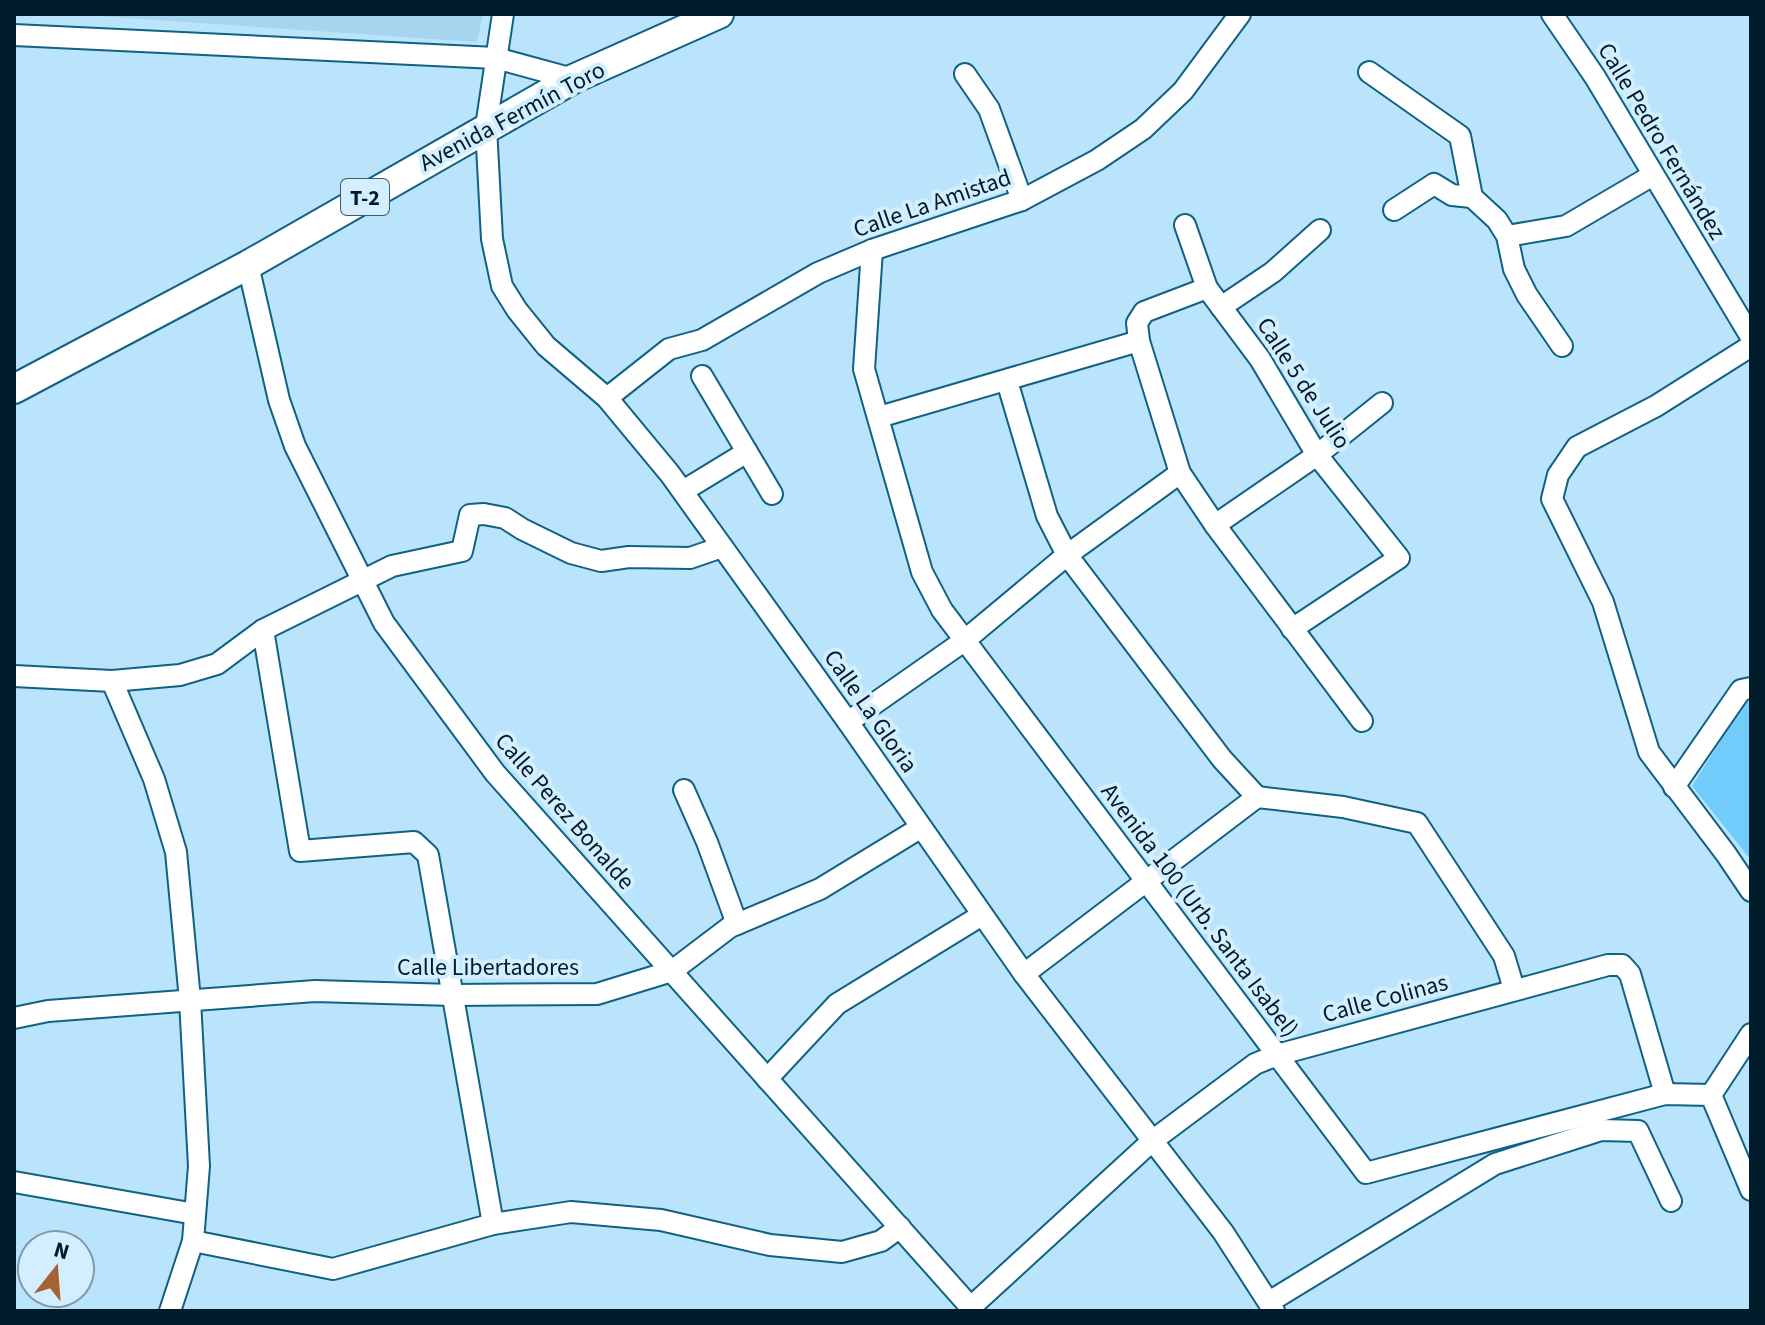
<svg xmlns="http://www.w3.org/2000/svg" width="1765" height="1325" font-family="'Source Sans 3',sans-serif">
<rect width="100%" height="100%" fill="#bae4fc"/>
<!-- built -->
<polygon fill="#a7d4ee" points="68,14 483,14 477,42"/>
<!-- grass -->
<polygon fill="#71ccfb" points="1751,701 1751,860 1692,786 1745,702"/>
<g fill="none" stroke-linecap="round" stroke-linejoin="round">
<!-- minor casing -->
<g stroke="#106184" stroke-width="24">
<g id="minor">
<polyline points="503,14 486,127 492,239 502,286 517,310 546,346 607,398 670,474 848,722 1024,974 1223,1232 1274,1311"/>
<polyline points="1552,14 1595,77 1751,337"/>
<polyline points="14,35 496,58 573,79"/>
<polyline points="1369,72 1460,136 1472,197 1497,220 1507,236 1514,269 1527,295 1562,346"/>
<polyline points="965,74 989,109 1022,200"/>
<polyline points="1394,210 1434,184 1452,195 1472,197"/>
<polyline points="1185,225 1207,288 1260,359 1317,455 1399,558 1292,629"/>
<polyline points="1507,236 1566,226 1653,175"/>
<polyline points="872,250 864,369 922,572 942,610 1366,1173 1665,1094 1711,1095 1751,1190"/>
<polyline points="248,265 279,400 295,446 384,623 495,773 974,1311"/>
<polyline points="1207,288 1144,312 1137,323 1139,341 1180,473 1215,525 1362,721"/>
<polyline points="1221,307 1273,272 1320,230"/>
<polyline points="1751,346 1656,406 1577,447 1558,475 1552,499 1603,602 1649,752 1726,854 1751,891"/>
<polyline points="702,376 772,494"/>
<polyline points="1007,381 1047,516 1067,555 1222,759 1257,797"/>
<polyline points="607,398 669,349 702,340 818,273 872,250 1022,200 1097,160 1143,129 1183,91 1240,14"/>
<polyline points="879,417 1139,341"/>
<polyline points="683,491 747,452"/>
<polyline points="1215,525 1317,455 1382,403"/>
<polyline points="263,630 300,851 414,842 428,855 493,1224"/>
<polyline points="14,676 112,681 180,675 217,664 263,630 392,566 462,551 470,515 484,514 505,518 522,529 571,553 601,561 629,557 690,558 722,547"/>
<polyline points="112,681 154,779 176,852 190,1000 199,1166 193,1241 170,1311"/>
<polyline points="848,722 964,641 1067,555 1180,473"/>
<polyline points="1674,787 1741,690 1751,688"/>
<polyline points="684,790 707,842 737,924"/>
<polyline points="1257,797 1343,807 1417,823 1504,956 1514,989"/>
<polyline points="1024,974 1257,797"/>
<polyline points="14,1018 48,1011 315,991 453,995 597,994 672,971 730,927 820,889 920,828"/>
<polyline points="767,1079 837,1004 982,915"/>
<polyline points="1711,1095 1751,1034"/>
<polyline points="14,1182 195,1214"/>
<polyline points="193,1241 333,1269 493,1224 571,1212 661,1220 770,1245 842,1252 881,1241 900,1227"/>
<polyline points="1269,1302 1495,1164 1601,1130 1638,1131 1671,1201"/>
<polyline points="971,1307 1152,1141 1255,1064 1277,1055 1608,965 1622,965 1630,974 1665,1094"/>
</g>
</g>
<!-- highway casing -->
<g stroke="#106184" stroke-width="32">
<polyline id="highway" points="14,389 248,265 573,79 719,14"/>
</g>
<!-- minor -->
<use href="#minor" stroke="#fff" stroke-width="20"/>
<!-- highway -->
<use href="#highway" stroke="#fff" stroke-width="28"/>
</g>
<g text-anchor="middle" stroke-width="8" stroke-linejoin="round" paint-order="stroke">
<!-- shield labels -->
<rect fill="#d3efff" stroke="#3f5b69" stroke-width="2" x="341" y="179" width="48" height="36" rx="6"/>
<g font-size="22" font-weight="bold" fill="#001b29">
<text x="365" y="205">T-2</text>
</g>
<!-- street labels -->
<g font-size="24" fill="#001b29" stroke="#d3efff">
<text transform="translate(512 116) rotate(-28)" y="8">Avenida Fermín Toro</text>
<text transform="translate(1662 141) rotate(59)" y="8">Calle Pedro Fernández</text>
<text transform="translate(932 203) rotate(-19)" y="8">Calle La Amistad</text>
<text transform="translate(1304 383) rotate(57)" y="8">Calle 5 de Julio</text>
<text transform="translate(871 711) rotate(55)" y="8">Calle La Gloria</text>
<text transform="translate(565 811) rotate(49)" y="8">Calle Perez Bonalde</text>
<text transform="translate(1200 910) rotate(53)" y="8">Avenida 100 (Urb. Santa Isabel)</text>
<text x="488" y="975">Calle Libertadores</text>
<text transform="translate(1385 998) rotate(-15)" y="8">Calle Colinas</text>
</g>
</g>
<!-- border -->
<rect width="1765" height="1325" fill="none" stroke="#001b29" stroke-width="32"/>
<!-- north arrow -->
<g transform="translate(56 1269) rotate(17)"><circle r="38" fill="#d3efff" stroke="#7f9aa9" stroke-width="2"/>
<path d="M0-6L14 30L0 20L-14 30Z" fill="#a66233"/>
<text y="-12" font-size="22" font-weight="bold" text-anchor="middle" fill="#001b29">N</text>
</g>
</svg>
